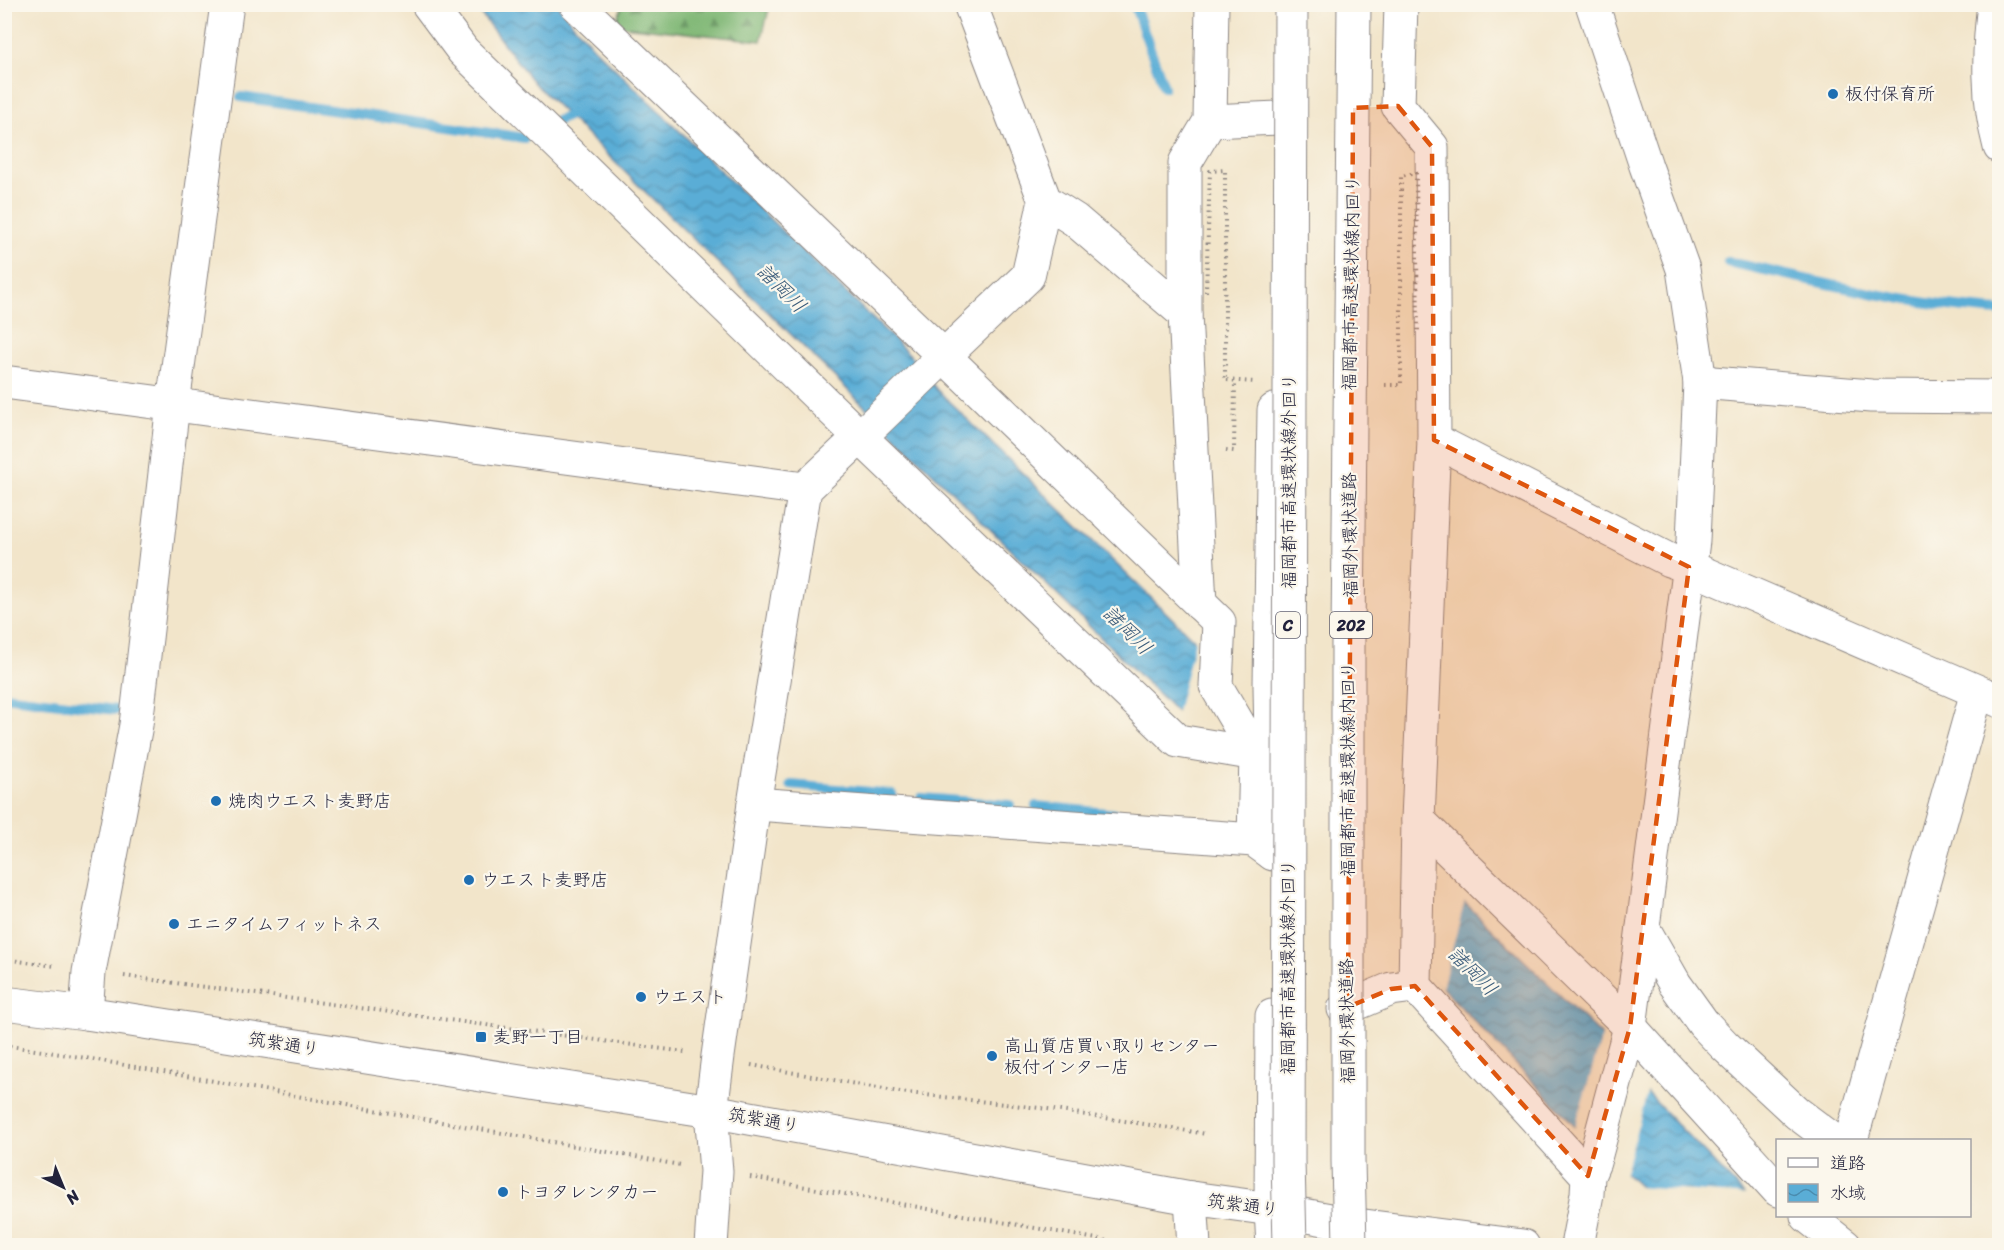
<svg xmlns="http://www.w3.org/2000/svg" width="2004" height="1250" font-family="Sriracha,'Klee One',sans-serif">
<defs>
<pattern id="forest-firs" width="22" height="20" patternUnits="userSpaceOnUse" patternTransform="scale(1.5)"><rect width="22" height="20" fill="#80b876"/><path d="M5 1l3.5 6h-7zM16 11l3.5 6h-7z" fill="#689562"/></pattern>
<pattern id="water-waves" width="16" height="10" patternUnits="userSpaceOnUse" patternTransform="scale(1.5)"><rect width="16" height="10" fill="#5aadd6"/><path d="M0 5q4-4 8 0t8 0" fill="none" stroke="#4a8caf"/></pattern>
</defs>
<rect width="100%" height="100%" fill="#fbf7ec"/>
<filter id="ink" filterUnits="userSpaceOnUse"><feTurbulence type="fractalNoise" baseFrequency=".0167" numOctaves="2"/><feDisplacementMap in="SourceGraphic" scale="12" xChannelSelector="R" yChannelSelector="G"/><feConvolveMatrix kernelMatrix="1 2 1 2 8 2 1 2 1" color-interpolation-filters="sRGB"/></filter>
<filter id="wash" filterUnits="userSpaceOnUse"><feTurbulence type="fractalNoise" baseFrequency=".008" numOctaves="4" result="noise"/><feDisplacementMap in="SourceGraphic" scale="24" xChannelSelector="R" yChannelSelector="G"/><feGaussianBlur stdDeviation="1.35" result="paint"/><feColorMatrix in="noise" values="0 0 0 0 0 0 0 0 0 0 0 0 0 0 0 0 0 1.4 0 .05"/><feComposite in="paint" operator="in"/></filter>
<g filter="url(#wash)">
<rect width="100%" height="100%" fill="#f2e5ca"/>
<!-- forest -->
<polygon fill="url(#forest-firs)" stroke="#516d58" stroke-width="1.5" points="623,5 770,5 761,41 614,25"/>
<!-- water -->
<polygon fill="url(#water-waves)" stroke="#3e6888" stroke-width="1.5" points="474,5 557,5 594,48 909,354 937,390 1608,1042 1648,1094 1745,1195 1699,1245 1638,1185 1585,1136 1179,714 533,82"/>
<!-- pier -->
<g fill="#f2e5ca">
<polygon points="1196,637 1465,900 1442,988 1391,939 1176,715"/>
<polygon points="1603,1033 1648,1090 1624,1176 1574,1130"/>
<polygon points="1636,1187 1750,1195 1802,1246 1695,1246"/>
</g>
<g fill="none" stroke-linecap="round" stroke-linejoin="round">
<!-- stream -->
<g stroke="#5aadd6" stroke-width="10">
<polyline points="1134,4 1164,87"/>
<polyline points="241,97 525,138"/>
<polyline points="557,121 579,111"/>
<path d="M 1728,262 C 1817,281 1908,305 2000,311"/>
<polyline points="4,696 116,710"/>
<polyline points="791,785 892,794"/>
<polyline points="921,798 1010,805"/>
<polyline points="1036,806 1116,814"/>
</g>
</g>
</g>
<g filter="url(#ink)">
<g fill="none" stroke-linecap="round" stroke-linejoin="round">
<!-- street casing -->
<g stroke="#8a8482" stroke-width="35">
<g id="street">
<polyline points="428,4 463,51 860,437 944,356 1219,622 1216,686 1256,754 1254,840"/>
<polyline points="576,4 944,356 1028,276 1045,201"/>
<polyline points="970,4 1045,201 1075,220 1185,314"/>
<polyline points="1401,4 1398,106 1432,147 1434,440 1418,820 1415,986 1588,1176"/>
<path d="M 1994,4 C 1988,53 1987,99 2000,147"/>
<polyline points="1210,121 1278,118"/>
<polyline points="4,382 805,489"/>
<polyline points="1700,382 1871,396 2000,397"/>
<polyline points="1434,440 1669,560 1689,567 2000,701"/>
<polyline points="1200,604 1185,314 1185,163 1210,121 1212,4"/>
<polyline points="754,804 1254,840 1272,853"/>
<polyline points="1418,820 1630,1027 1778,1190"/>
<polyline points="1643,928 1675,984 1703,1023 1724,1045 1797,1113 1833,1140"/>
<polyline points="1344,1009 1391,989 1415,986"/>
<polyline points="86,1013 89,972 136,725 173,404 227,4"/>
<polyline points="1851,1140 1977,692"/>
<polyline points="1191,1198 1194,1246"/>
<polyline points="1807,1216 1845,1246"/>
<polyline points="711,1246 716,1171 711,1111 718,1056 754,804 805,489 860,437 1178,741 1256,754"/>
<polyline points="1577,1246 1587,1194 1588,1176 1594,1162 1630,1027 1693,541 1700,382 1683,269 1646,166 1592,4"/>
</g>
</g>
<!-- secondary casing -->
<g stroke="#8a8482" stroke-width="35">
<polyline id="secondary" points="4,1003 86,1013 711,1111 1191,1198 1271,1209 1357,1225 1523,1246"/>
</g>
<!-- highway casing -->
<g stroke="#8a8482" stroke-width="35">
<g id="highway">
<polyline points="1273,854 1270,686 1274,410"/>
<polyline points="1272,1016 1271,1209 1273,1246"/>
</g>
</g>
<!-- path -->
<g stroke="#8a8482" stroke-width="4" stroke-dasharray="1.5 4.5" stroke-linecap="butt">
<polyline points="1226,450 1234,451 1235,381"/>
<polyline points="4,959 55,966"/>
<polyline points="124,976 685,1052"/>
<polyline points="4,1045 80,1057 680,1165"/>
<polyline points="751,1065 900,1092 1048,1109 1207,1134"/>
<polyline points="750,1177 1136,1246"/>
</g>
<!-- street -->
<use href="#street" stroke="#fff" stroke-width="33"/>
<!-- secondary -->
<use href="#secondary" stroke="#fff" stroke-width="33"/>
<!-- highway -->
<use href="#highway" stroke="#fff" stroke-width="33"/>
<!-- highway-bridge casing -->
<g stroke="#8a8482" stroke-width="35" stroke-linecap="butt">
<g id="highway-bridge">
<polyline points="1290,1246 1288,1160 1291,4"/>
<polyline points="1350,1246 1348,1161 1348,635 1354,4"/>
</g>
</g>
<!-- path-bridge -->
<g stroke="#8a8482" stroke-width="4" stroke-dasharray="1.5 4.5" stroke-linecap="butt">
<polyline points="1206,292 1210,171 1225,170 1225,380 1255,382"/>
<polyline points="1385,385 1401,385 1401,176 1416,173 1418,333"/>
</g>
<!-- highway-bridge -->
<use href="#highway-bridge" stroke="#fff" stroke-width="33"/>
</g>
</g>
<!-- marked area -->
<path fill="#de560e" fill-opacity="0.2" stroke="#de560e" stroke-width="4.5" stroke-dasharray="12 8" stroke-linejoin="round" d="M 1398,106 L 1432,147 L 1434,440 L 1689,567 L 1630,1027 L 1588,1176 L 1415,986 L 1391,989 L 1348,1007 L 1353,108 Z"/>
<!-- markers -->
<g fill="#1f6fb2" stroke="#fbf7ec" stroke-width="2">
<circle cx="1833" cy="94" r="6"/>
<circle cx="216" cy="801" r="6"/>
<circle cx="469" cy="880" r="6"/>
<circle cx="174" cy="924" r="6"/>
<circle cx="641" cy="997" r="6"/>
<rect x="475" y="1031" width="12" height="12" rx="3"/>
<circle cx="992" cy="1056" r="6"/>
<circle cx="503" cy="1192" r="6"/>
</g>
<g text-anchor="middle" stroke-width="4.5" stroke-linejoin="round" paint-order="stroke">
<!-- shield labels -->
<g fill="#fbf7ec" stroke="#636270" stroke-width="1.5">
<rect x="1276" y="612" width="24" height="26" rx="4.5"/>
<rect x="1330" y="612" width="42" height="26" rx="4.5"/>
</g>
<g font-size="16" font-weight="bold" fill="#22223b">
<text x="1288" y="631">C</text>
<text x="1351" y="631">202</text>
</g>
<!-- poi labels -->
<g font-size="18" fill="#22223b" stroke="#fbf7ec" text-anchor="start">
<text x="1845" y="100">板付保育所</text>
<text x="228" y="807">焼肉ウエスト麦野店</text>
<text x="481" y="886">ウエスト麦野店</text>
<text x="186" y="930">エニタイムフィットネス</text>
<text x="653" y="1003">ウエスト</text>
<text x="493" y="1043">麦野一丁目</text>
<text x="1004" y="1052">高山質店買い取りセンター<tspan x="1004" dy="21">板付インター店</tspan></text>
<text x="515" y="1198">トヨタレンタカー</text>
</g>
<!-- street labels -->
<g font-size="18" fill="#22223b" stroke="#fbf7ec">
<text transform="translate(1351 283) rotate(-89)" y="6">福岡都市高速環状線内回り</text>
<text transform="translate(1289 481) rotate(-90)" y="6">福岡都市高速環状線外回り</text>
<text transform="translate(1350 535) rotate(-91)" y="6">福岡外環状道路</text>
<text transform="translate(1348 769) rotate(-90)" y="6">福岡都市高速環状線内回り</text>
<text transform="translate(1288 967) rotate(-90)" y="6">福岡都市高速環状線外回り</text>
<text transform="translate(1347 1021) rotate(-91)" y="6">福岡外環状道路</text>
<text transform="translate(284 1044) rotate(9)" y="6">筑紫通り</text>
<text transform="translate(764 1120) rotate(10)" y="6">筑紫通り</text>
<text transform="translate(1243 1205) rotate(8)" y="6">筑紫通り</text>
</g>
<!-- water labels -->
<g font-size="20" font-style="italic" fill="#385a79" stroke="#fbf7ec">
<text transform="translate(782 288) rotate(45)" y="7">諸岡川</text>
<text transform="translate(1128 630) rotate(45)" y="7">諸岡川</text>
<text transform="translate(1473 971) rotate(45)" y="7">諸岡川</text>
</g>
</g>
<!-- margin -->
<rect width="2004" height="1250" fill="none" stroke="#fbf7ec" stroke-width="24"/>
<!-- legend -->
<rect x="1776" y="1139" width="195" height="78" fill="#fbf7ec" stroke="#a4a2a5" stroke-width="1.5"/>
<rect x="1788" y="1158" width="30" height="9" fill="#ffffff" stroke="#a4a2a5" stroke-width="1.5"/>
<text x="1830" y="1169" font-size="18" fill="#22223b">道路</text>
<rect x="1788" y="1184" width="30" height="18" fill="url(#water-waves)" stroke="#a4a2a5" stroke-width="1.5"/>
<text x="1830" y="1199" font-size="18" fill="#22223b">水域</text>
<!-- north arrow -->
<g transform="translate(63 1187) rotate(137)" stroke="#fbf7ec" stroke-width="4.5" paint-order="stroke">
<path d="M0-4.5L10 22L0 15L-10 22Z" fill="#22223b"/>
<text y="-9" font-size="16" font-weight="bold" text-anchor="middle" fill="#22223b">N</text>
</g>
</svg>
